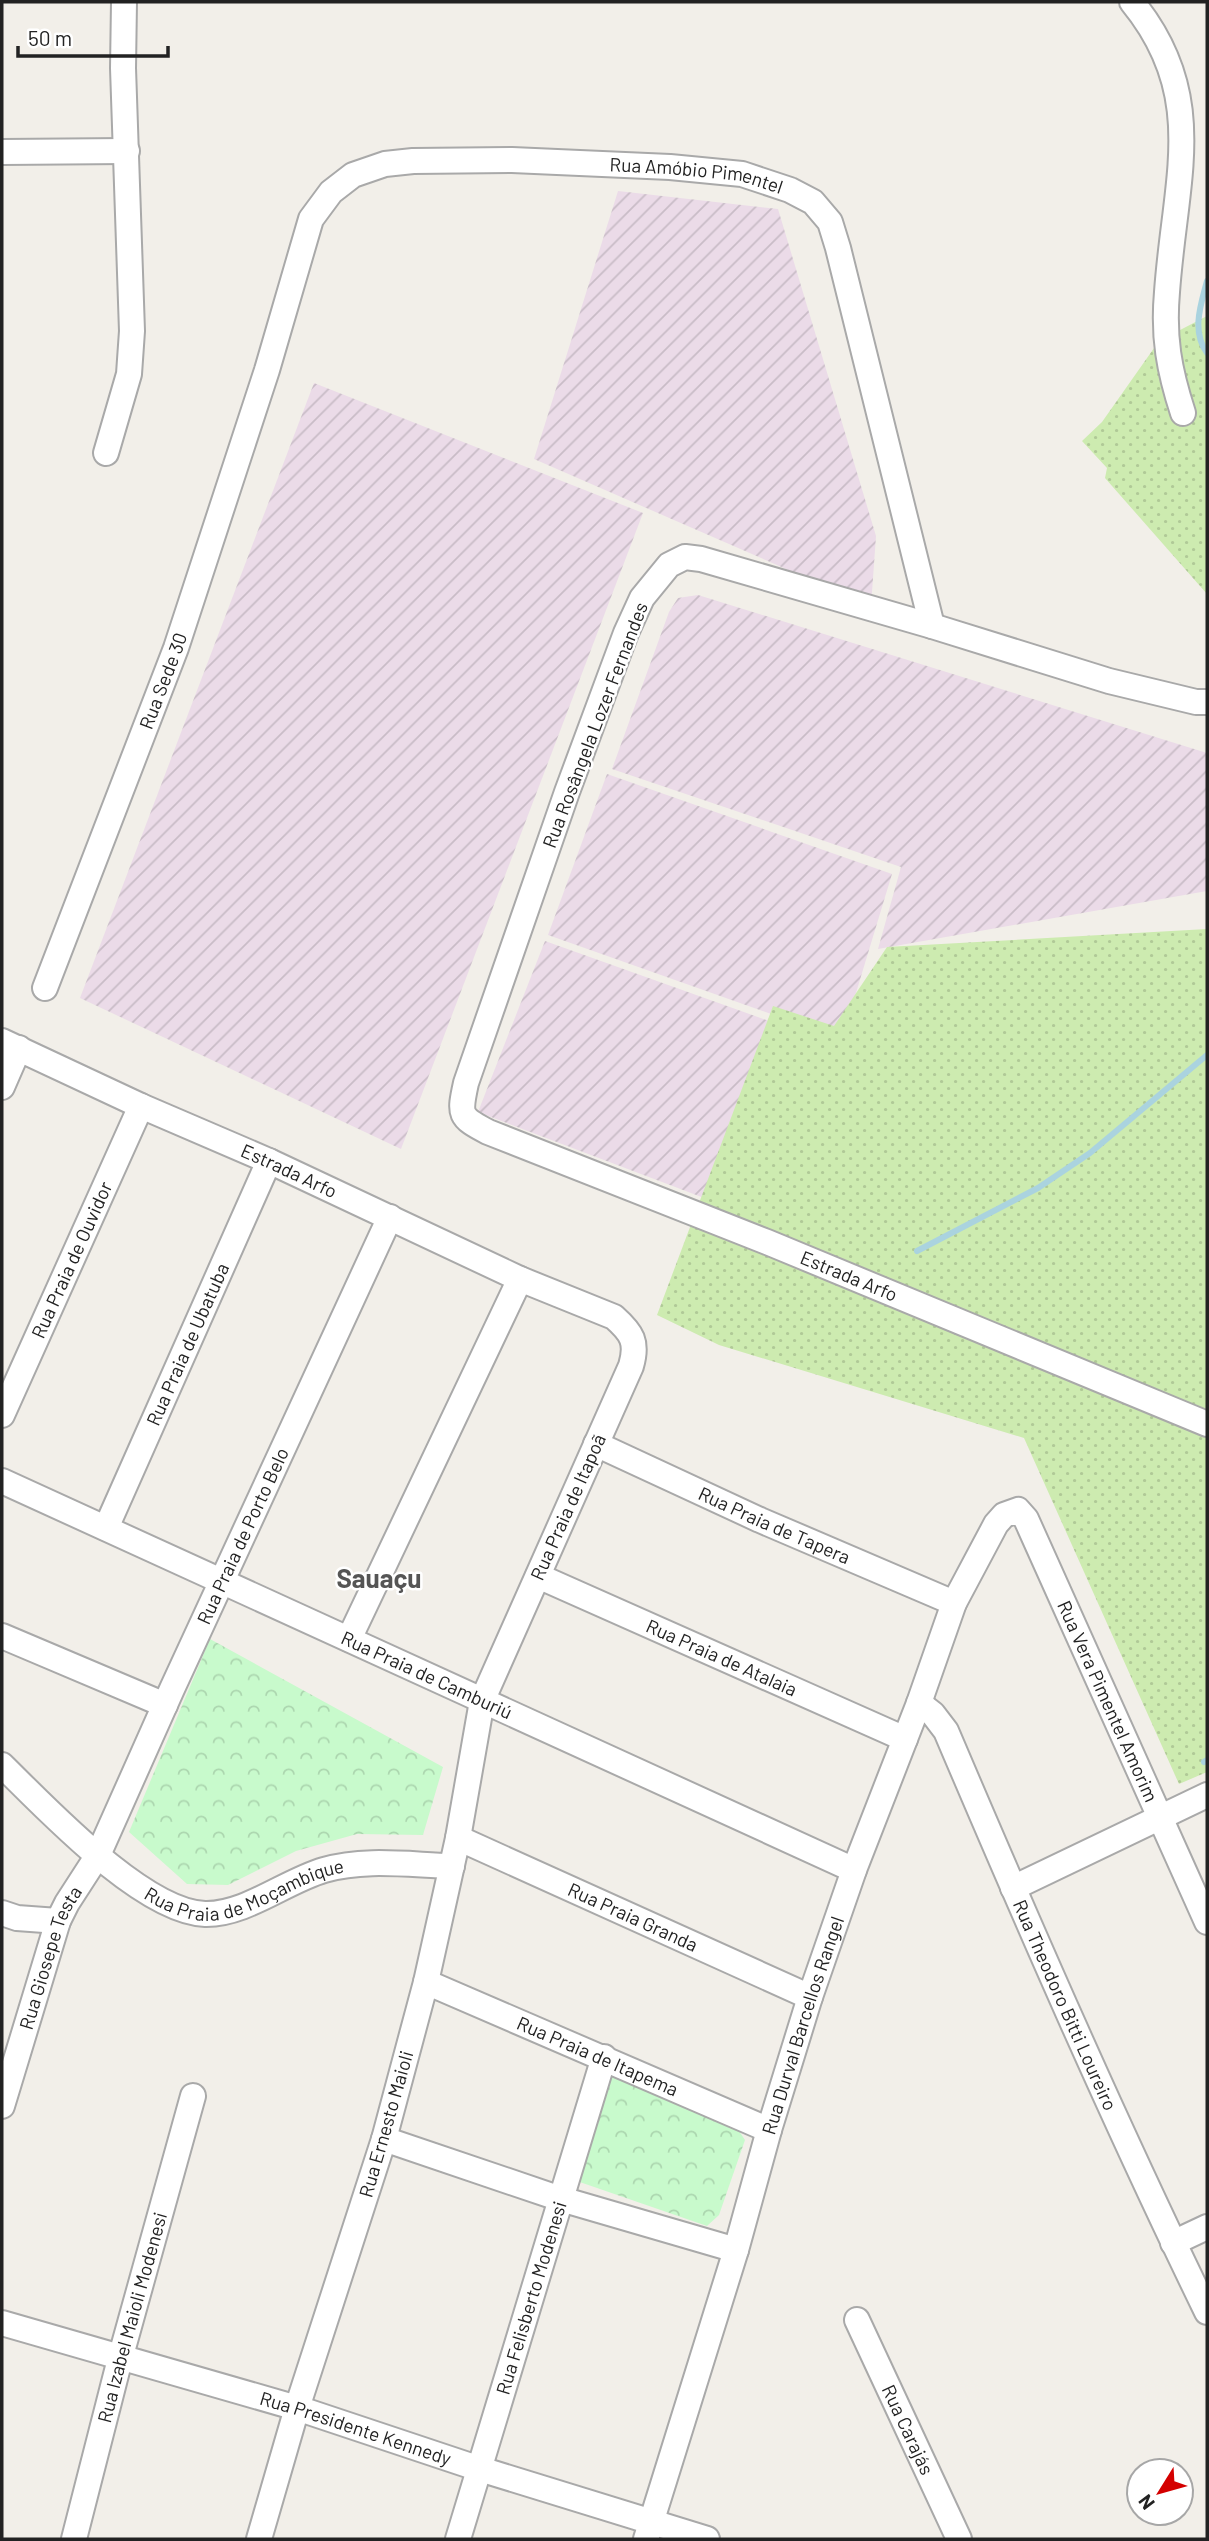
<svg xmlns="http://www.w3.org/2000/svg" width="1209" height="2541" font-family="Barlow,sans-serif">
<defs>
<pattern id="industrial-furrows" width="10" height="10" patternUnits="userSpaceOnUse" patternTransform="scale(1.75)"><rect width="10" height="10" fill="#ebdbe8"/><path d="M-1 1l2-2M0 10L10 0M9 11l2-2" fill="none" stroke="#c9bcc7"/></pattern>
<pattern id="grass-dots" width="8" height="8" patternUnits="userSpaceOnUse" patternTransform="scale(1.75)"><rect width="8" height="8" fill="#cdebb0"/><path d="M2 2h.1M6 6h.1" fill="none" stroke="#b0c997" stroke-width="1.8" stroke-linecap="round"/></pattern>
<pattern id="park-crowns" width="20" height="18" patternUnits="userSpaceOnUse" patternTransform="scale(1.75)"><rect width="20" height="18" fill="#c8facc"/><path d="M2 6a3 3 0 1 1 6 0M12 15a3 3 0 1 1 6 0" fill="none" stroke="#acd6af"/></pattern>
</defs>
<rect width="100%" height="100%" fill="#f2efe9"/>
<!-- industrial -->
<g fill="url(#industrial-furrows)">
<polygon points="618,191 778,209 876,536 871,606 534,459"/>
<polygon points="314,383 643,513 401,1149 80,998"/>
<polygon points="698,595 1207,753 1207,891 878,949 901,867 612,769 669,612 678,598"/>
<polygon points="607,774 892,874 842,1039 548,935"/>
<polygon points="545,941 839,1046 778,1226 478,1112"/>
</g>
<!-- grass -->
<g fill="url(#grass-dots)">
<polygon points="1207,316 1207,594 1105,478 1107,468 1082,441 1102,422 1159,341"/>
<polygon points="1207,929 1207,1772 1179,1784 1024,1438 719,1345 657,1315 773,1006 834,1026 887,947"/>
</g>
<!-- park -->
<g fill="url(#park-crowns)">
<polygon points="210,1639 443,1767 423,1835 357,1834 296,1851 228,1885 187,1884 129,1832"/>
<polygon points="606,2071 735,2125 745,2140 719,2215 707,2226 571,2179"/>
</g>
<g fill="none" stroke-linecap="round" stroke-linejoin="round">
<!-- stream -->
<g stroke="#aad3df" stroke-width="6">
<path d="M 1207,281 C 1201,304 1191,331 1207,353"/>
<polyline points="917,1251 1038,1188 1090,1153 1207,1055"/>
<polyline points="1204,1762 1207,1760"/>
</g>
<!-- street casing -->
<g stroke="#a9a9a9" stroke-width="28">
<g id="street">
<path d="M 1132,2 C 1209,96 1175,178 1167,292 C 1163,337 1169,370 1183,413"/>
<polyline points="2,152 127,151"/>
<polyline points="106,453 129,374 132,331 123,68 124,2"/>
<path id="s1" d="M 1207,702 L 1196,702 L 1109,681 L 932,626 L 701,559 L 685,557 L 669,565 L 642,598 L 626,633 L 567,792 L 466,1083 C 459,1115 459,1117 488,1132 L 767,1242 L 1207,1424"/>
<path id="s2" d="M 45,988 L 176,648 L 267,370 L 311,219 L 331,192 L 353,175 L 385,164 L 413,161 L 512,160 L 670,167 L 742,174 L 790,190 L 813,202 L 830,222 L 838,248 L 932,626"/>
<path id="s3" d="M 2,1041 L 141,1106 L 269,1161 L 520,1279 L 614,1317 C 632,1333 638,1342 631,1366 L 482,1701 L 458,1838 L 426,1982 L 384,2139 L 297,2408 L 259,2539"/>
<polyline points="2,1087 19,1048"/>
<path id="s4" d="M 2,1415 L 141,1106"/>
<path id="s5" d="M 596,1444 L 760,1520 L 954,1603"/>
<path id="s6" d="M 2,1481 L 854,1870"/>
<path id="s7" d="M 106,1528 L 269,1161"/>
<path id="s8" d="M 538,1576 L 905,1739"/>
<polyline points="2,1636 165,1705"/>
<polyline points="349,1639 520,1279"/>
<path id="s9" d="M 919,1703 L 933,1714 L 946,1731 C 1029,1926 1114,2121 1207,2312"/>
<path id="s10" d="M 2,1765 C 46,1808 143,1912 205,1914 C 245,1915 286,1881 324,1870 C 365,1858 410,1865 452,1866"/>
<path id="s11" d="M 458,1838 L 810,1997"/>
<polyline points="1013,1888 1207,1795"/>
<polyline points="2,1913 17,1918 58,1921"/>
<path id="s12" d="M 426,1982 L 769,2130"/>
<path id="s13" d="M 2,2106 L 58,1921 L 67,1903 L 98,1855 L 172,1689 L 390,1217"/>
<polyline points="384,2139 561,2199 736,2250"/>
<polyline points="1173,2243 1207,2227"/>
<path id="s14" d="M 857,2320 L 959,2539"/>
<path id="s15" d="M 2,2323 L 297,2408 L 480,2469 L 707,2539"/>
<path id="s16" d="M 74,2539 L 120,2359 L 193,2096"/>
<path id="s17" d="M 458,2539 L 604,2057"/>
<path id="s18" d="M 646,2539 L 736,2250 L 769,2130 L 810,1997 L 854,1870 L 919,1703 L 954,1603 L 996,1524 L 1004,1515 L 1018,1510 L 1026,1519 L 1207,1922"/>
</g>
</g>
<!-- street -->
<use href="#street" stroke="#fff" stroke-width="24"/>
</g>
<g text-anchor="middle" stroke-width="5" stroke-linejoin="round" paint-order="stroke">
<!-- street labels -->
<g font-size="19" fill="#222" stroke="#fff">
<text dy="7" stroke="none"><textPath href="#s2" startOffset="1222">Rua Amóbio Pimentel</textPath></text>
<text dy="7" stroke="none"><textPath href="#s2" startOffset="329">Rua Sede 30</textPath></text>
<text transform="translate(595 725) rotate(-69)" y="7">Rua Rosângela Lozer Fernandes</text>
<text dy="7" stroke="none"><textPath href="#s3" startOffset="315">Estrada Arfo</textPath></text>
<text dy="7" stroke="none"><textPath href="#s4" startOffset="170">Rua Praia de Ouvidor</textPath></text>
<text dy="7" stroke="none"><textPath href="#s1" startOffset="1570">Estrada Arfo</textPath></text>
<text dy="7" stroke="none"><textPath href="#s7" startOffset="201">Rua Praia de Ubatuba</textPath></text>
<text transform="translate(568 1507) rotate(-66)" y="7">Rua Praia de Itapoã</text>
<text dy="7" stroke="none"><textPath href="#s5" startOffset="196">Rua Praia de Tapera</textPath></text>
<text dy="7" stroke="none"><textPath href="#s13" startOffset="621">Rua Praia de Porto Belo</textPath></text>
<text dy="7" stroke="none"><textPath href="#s8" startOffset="201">Rua Praia de Atalaia</textPath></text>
<text dy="7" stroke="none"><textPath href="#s6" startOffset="467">Rua Praia de Camburiú</textPath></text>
<text dy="7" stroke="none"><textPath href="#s18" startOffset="1314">Rua Vera Pimentel Amorim</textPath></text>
<text dy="7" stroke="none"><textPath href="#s10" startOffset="298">Rua Praia de Moçambique</textPath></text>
<text dy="7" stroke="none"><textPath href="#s11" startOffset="192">Rua Praia Granda</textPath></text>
<text dy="7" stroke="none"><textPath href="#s13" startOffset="156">Rua Giosepe Testa</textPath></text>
<text dy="7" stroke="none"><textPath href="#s9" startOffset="338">Rua Theodoro Bitti Loureiro</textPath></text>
<text dy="7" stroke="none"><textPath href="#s18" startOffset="537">Rua Durval Barcellos Rangel</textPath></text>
<text dy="7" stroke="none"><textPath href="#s12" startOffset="187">Rua Praia de Itapema</textPath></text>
<text transform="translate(386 2124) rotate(-74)" y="7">Rua Ernesto Maioli</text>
<text dy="7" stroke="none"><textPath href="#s17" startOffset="252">Rua Felisberto Modenesi</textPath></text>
<text dy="7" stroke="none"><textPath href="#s16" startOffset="229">Rua Izabel Maioli Modenesi</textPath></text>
<text dy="7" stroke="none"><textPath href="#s15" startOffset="369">Rua Presidente Kennedy</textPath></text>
<text dy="7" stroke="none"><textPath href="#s14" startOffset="121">Rua Carajás</textPath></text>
</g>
<!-- district labels -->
<g font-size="26" font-weight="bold" fill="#555" stroke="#fff">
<text x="379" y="1588">Sauaçu</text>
</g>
</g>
<!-- border -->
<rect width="1209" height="2541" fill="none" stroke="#222222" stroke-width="7"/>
<!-- north arrow -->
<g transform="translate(1160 2492) rotate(233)"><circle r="33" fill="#ffffff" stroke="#a7a7a7" stroke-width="2"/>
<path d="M0-5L12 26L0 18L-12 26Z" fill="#d40000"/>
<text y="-10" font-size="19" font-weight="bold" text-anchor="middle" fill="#222222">N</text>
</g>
<!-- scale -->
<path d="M18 46v10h150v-10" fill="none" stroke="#222222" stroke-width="3.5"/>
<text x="28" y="46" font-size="21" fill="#222222" stroke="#ffffff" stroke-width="5" paint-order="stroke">50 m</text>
</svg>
